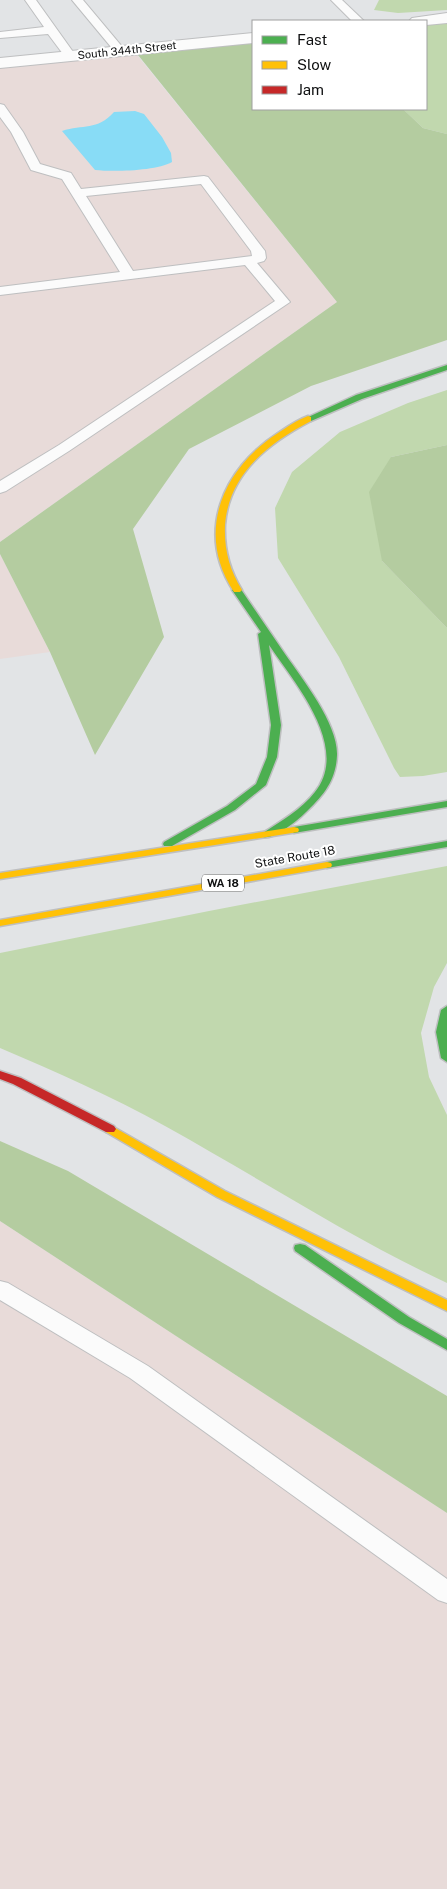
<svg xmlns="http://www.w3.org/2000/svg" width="447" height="1889" font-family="'Public Sans',sans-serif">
<rect width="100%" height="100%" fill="#e2e4e6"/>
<!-- commercial -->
<g fill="#e8dbd9">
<polygon points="133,50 337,302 0,542 0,63"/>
<polygon points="0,554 50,652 0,659"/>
<polygon points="0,1221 447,1513 447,1889 0,1889"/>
</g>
<!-- green -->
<g fill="#c1d8ae">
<polygon points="379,0 447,0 447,10 398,13 374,10"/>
<polygon points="447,23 447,134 423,128 403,109 426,109 426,25"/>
<polygon points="447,390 447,445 391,457 382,561 447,628 447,772 423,776 400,777 394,768 339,657 278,558 275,508 292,472 340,432 408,403"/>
<path d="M 447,866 L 447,963 L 434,987 L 421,1033 L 429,1077 L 447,1115 L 447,1283 C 349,1237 259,1178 165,1126 C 111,1096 56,1072 0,1048 L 0,953 L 209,911 Z"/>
</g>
<!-- forest -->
<g fill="#b4cca0">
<polygon points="253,43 253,109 403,109 423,128 447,134 447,340 311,386 189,449 133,529 164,637 95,755 50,652 0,554 0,542 337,302 138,55"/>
<polygon points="447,445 447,628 382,561 369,492 391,457"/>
<polygon points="0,1141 68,1171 447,1396 447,1513 0,1221"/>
</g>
<!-- water -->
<path fill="#88dcf6" d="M 114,112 L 135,111 L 144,114 L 162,137 L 171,153 L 172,162 C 156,171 114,172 95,170 L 62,131 C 83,124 97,131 114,112 Z"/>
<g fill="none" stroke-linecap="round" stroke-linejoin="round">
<!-- lane casing -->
<g stroke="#bebfc0" stroke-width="2">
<g id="lane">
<polygon points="25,0 36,0 76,56 74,58 66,58 48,34 0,38 0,32 44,27"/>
<polygon points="72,0 83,0 124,49 126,51 124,53 116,53"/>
<polygon points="331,0 342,0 364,21 352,21"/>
<path d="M 0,104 L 4,105 L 23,132 L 40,164 L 71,173 L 81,189 L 204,176 L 208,177 L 265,251 L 266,258 L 264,261 L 257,263 L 290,302 L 69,451 L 6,491 L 0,493 L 0,481 L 59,445 L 275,301 L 245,265 L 0,295 L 0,287 L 120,272 L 62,179 L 31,170 L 11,132 L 0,117 ZM 201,184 L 251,251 L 252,256 L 133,271 L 86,196 Z"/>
<polygon points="0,1281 8,1283 148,1366 447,1579 447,1603 438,1600 130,1378 0,1300"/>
</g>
</g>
<!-- street casing -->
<g stroke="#bebfc0" stroke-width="2">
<g id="street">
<polygon points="447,13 447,23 426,25 426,21 409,21 412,18"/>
<polygon points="253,33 253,43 0,68 0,58"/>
</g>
</g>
<!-- fast casing -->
<g stroke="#bebfc0" stroke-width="3">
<g id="fast">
<polygon points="447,365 447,370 362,399 311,421 305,421 304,419 356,395"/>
<path d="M 237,587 L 240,588 C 255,610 270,632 285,654 C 303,680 338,724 337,755 C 336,781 323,796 305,813 C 297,821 273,840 263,837 L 262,835 L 263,833 C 281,821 301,810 315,792 C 351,747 294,682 269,645 L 281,725 L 277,757 L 266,785 L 235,810 L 172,846 L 164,846 L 163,844 L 164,842 L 227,806 L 256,784 L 267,757 L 271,725 L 258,634 L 261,632 L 232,590 Z"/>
<polygon points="447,801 447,807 294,833 289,830 294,827"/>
<polygon points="447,841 447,847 327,868 322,865 327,862"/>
<polygon points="447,1006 447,1062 441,1058 436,1032 441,1010"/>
<polygon points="300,1244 305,1245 409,1317 447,1339 447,1350 399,1323 295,1251 294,1248 295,1245"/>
</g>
</g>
<!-- slow casing -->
<g stroke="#bebfc0" stroke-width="3">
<g id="slow">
<path d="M 308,416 L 311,417 L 311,421 C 269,443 229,473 225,525 C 224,549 229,569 242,590 L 240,592 L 234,592 C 195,533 222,469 278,433 C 287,427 297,420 308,416 Z"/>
<polygon points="294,827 298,828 299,830 298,832 0,879 0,873"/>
<polygon points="327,862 331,863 332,865 331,867 0,926 0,920"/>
<polygon points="110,1125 225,1191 447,1300 447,1311 217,1197 106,1132 104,1129 106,1126"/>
</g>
</g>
<!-- jam casing -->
<g stroke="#bebfc0" stroke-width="3">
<polygon id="jam" points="0,1071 21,1078 114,1126 116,1129 114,1132 106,1132 13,1084 0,1079"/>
</g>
<!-- lane -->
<use href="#lane" fill="#fbfbfb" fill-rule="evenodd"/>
<!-- street -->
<use href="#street" fill="#fbfbfb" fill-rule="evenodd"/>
<!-- fast -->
<use href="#fast" fill="#4caf50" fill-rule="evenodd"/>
<!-- slow -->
<use href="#slow" fill="#ffc107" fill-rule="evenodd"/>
<!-- jam -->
<use href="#jam" fill="#c62828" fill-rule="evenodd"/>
</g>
<g text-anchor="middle" stroke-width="4" stroke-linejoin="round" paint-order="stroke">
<!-- far-street labels -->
<g font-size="11" fill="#0f1011" stroke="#fff">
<text transform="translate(127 50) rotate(-6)" y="4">South 344th Street</text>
</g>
<!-- shield labels -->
<rect fill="#fff" stroke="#575858" stroke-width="1" x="202" y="874.5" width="42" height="17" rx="4"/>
<g font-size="11" font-weight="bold" fill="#0f1011">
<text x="223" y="887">WA 18</text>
</g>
<!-- street labels -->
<g font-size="12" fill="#0f1011" stroke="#fff">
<text transform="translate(295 857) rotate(-10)" y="4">State Route 18</text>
</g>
</g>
<!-- legend -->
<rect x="252" y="20" width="175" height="90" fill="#ffffff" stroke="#9f9fa0"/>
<rect x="262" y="36" width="25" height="8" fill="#4caf50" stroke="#9f9fa0"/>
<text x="297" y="45" font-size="15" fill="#0f1011">Fast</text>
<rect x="262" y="61" width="25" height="8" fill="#ffc107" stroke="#9f9fa0"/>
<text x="297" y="70" font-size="15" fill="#0f1011">Slow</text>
<rect x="262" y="86" width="25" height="8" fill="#c62828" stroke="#9f9fa0"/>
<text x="297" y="95" font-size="15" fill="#0f1011">Jam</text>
</svg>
